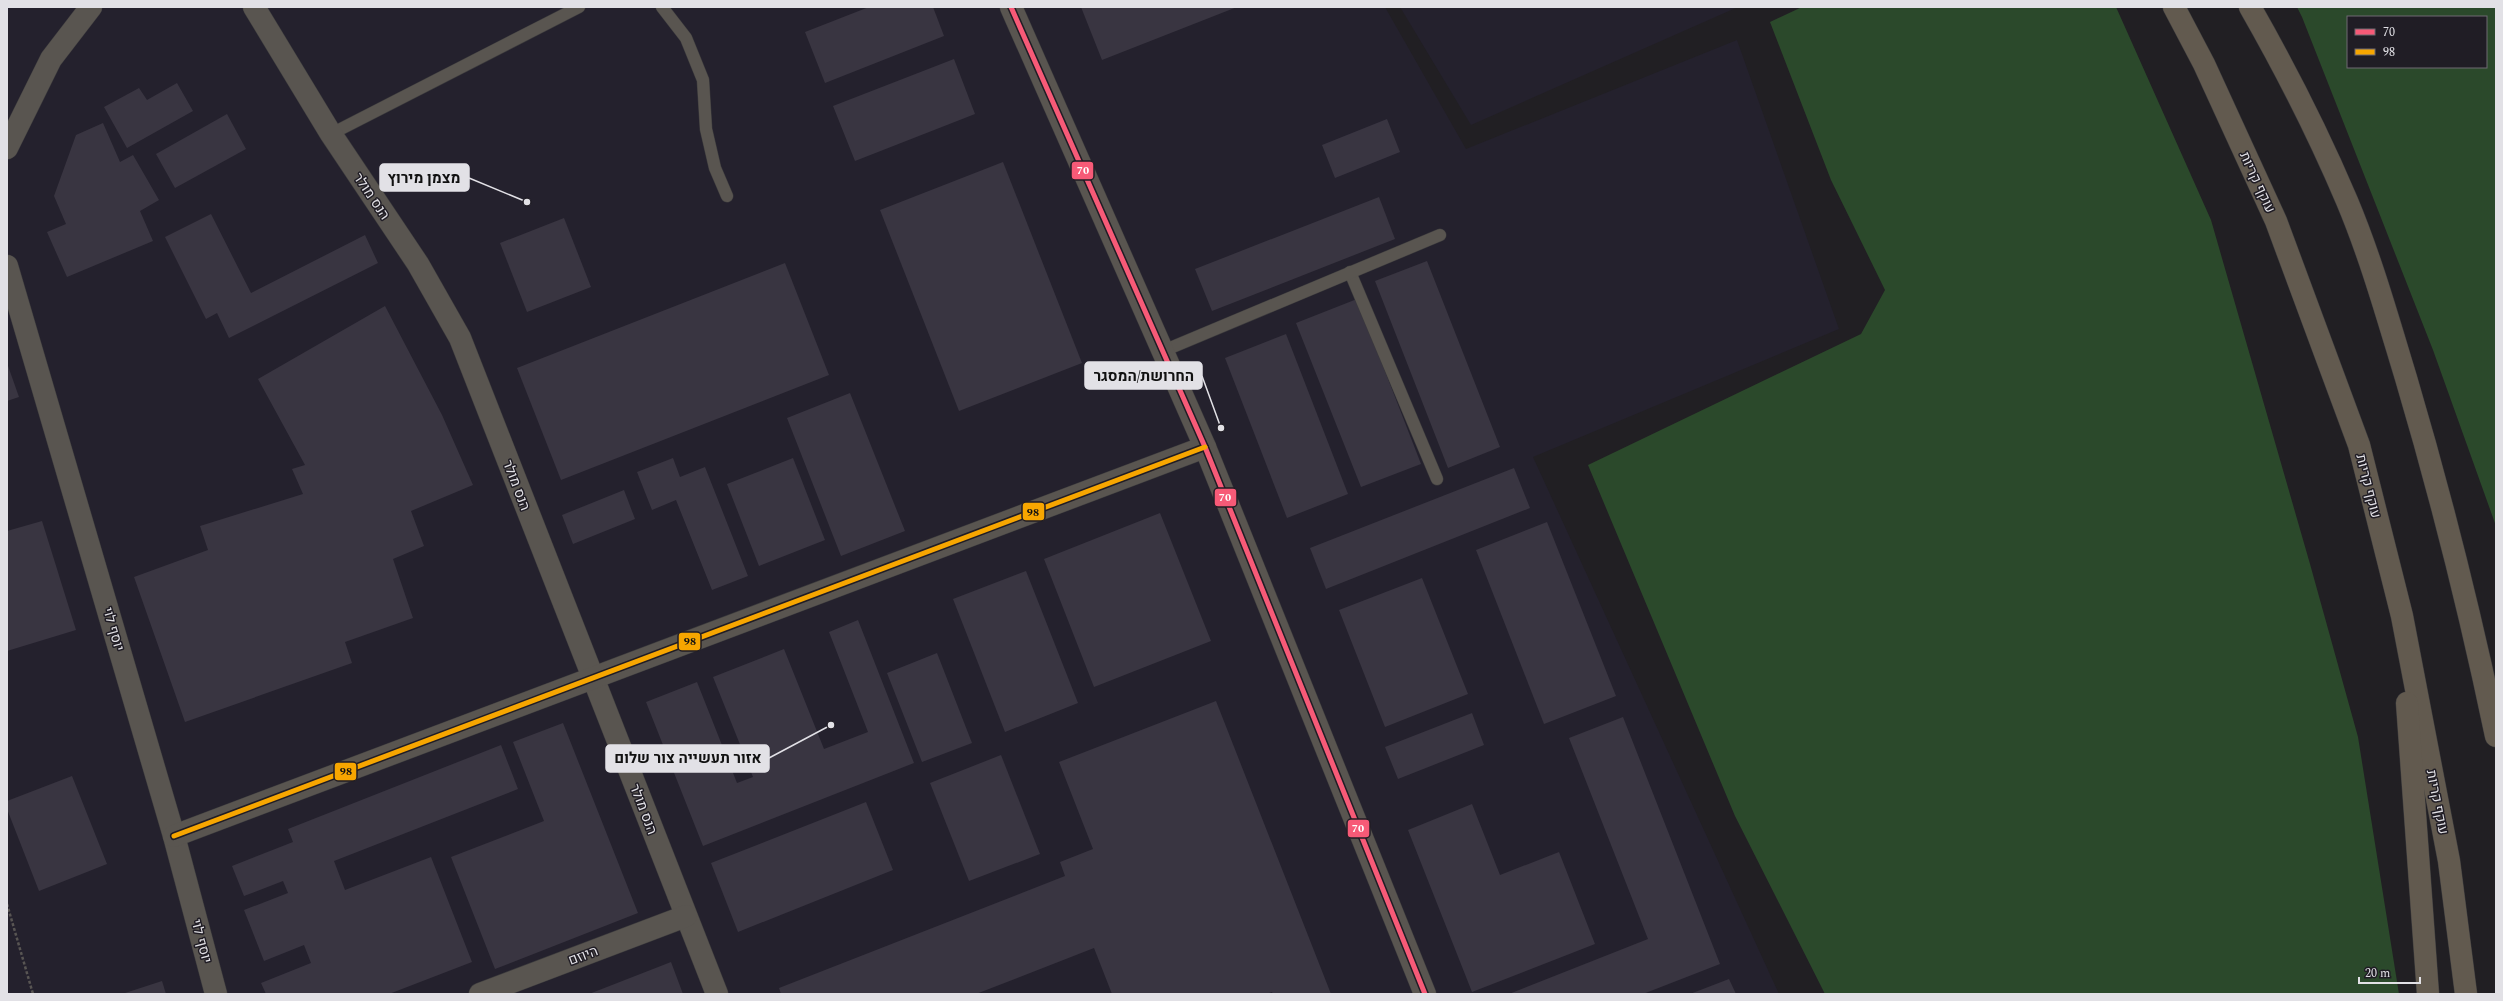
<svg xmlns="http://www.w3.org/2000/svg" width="2503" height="1001" font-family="Spectral,Heebo,serif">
<rect width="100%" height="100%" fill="#211f23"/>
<!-- built -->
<g fill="#24212d">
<polygon points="7,7 1385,7 1466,149 1737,40 1839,329 1533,457 1779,994 7,994"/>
<polygon points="1400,7 1738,7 1471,125"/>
</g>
<!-- green -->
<g fill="#2b492b" fill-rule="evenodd">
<polygon points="1802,7 2116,7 2211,220 2310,564 2358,737 2399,994 1825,994 1735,816 1588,465 1861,334 1885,290 1831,180 1770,22"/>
<path d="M 2297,7 L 2496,7 L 2496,526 L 2433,350 L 2302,17 ZM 2348,17 L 2486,17 L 2486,67 L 2348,67 Z"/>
</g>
<!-- building -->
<g fill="#393541">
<polygon points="869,7 933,7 944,36 825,83 805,32"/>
<polygon points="1081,7 1237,7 1102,60"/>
<polygon points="954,59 975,114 855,161 833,106"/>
<polygon points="177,83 193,111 127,148 104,107 139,88 147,100"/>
<polygon points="227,114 246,149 175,188 156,154"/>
<polygon points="1387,119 1400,152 1335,178 1322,145"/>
<polygon points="103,123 120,162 133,155 159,200 140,211 153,241 67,277 47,232 66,224 54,196 76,135"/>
<polygon points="1003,162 1082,363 959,411 880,210"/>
<polygon points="1379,197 1395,239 1212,311 1195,269"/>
<polygon points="211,214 251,293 365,235 378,263 229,338 217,313 206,319 165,237"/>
<polygon points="564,218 591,287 527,312 500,243"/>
<polygon points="1427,261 1500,447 1448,468 1375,281"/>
<polygon points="785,263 829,375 561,480 517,368"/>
<polygon points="1357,299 1421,464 1361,487 1296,323"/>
<polygon points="385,306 442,415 473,485 411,511 424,546 393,559 413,618 345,642 352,663 185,722 134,577 208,550 200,526 303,494 292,469 305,465 258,379"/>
<polygon points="1286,334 1348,494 1287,518 1225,358"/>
<polygon points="7,363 19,397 7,401"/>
<polygon points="850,393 905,531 841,556 787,418"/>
<polygon points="673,458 680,477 705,467 748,576 712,590 676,500 652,510 637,472"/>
<polygon points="793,458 825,540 759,566 727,484"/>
<polygon points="1514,468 1530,508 1326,589 1310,548"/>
<polygon points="624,490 635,519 573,544 562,515"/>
<polygon points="1160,513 1211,641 1094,687 1044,559"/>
<polygon points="42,521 76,630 7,651 7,531"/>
<polygon points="1547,522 1616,696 1544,724 1476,550"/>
<polygon points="1026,571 1078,703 1005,732 953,599"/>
<polygon points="1422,578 1468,694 1385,727 1339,610"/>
<polygon points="858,620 914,763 703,846 646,702 697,682 737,783 753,777 713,677 784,649 824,749 868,732 829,632"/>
<polygon points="937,653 972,743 922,762 887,673"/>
<polygon points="1216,701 1331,994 1273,994 1272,992 1266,994 1112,994 1094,948 976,994 781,994 779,988 1065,876 1060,862 1093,849 1059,762"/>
<polygon points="1472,713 1484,745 1398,779 1385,747"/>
<polygon points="1623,717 1720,964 1643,994 1509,994 1648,939 1569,738"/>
<polygon points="563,723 638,913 495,969 451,857 544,821 513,742"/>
<polygon points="501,745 518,789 334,861 345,890 431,857 472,962 389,994 266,994 261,983 311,963 304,945 264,961 244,910 288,893 283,881 244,896 232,866 293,842 288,829"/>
<polygon points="1001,755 1040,854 969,881 930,783"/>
<polygon points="72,776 107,864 39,891 7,809 7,801"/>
<polygon points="866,802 893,870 738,932 711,863"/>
<polygon points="1472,804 1500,875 1559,852 1595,944 1472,992 1408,830"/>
<polygon points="671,962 683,994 589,994"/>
<polygon points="1729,979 1736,994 1690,994"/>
<polygon points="162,981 166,994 122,994"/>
</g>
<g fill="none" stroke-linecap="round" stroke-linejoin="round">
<!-- service casing -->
<g stroke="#3c3b3d" stroke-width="13">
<g id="service">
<polyline points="662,7 686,38 703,80 706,129 715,168 727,196"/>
<polyline points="331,134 579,7"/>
<polyline points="1350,272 1437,479"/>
<polyline points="1163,351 1440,235"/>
</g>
</g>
<!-- minor casing -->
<g stroke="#3c3b3d" stroke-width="23">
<g id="minor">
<polyline points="254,7 331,134 418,264 460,338 717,994"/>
<polyline points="1011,7 1205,447 1425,994"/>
<polyline points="7,148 51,59 91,7"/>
<polyline points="7,266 174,836 216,994"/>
<polyline points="174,836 1205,447"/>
<polyline points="480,994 686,916"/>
</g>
</g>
<!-- motorway casing -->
<g stroke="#3c3b3d" stroke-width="23">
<g id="motorway">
<polyline points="2174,7 2204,64 2276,221 2359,445 2402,616 2449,861 2466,994"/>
<path d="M 2250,7 C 2286,70 2319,135 2347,201 C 2371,258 2388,319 2406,378 C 2441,496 2471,616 2496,736"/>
<polyline points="2407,703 2428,994"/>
</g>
</g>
<!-- path -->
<polyline stroke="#585553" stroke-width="2.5" stroke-dasharray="3 2" stroke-linecap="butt" points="7,904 33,994"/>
<!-- service -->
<use href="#service" stroke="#595550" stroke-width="12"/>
<!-- minor -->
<use href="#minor" stroke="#595550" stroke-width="22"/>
<!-- motorway -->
<use href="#motorway" stroke="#625a4f" stroke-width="22"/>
<!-- bus-1 casing -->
<g stroke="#201d25" stroke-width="8">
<polyline id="bus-1" points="1011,7 1205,447 1425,994"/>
</g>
<!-- bus-2 casing -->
<g stroke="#201d25" stroke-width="8">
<polyline id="bus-2" points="174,836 1205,447"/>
</g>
<!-- bus-1 -->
<use href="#bus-1" stroke="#f75a77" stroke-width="5"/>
<!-- bus-2 -->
<use href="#bus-2" stroke="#f7a600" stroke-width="5"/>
</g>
<g text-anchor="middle" stroke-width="3" stroke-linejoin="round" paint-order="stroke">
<!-- street labels -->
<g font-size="14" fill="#e2e1e6" stroke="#201d25">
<text transform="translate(2258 182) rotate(65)" y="5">עוקף קריות</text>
<text transform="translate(372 196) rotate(56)" y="5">הנס מולר</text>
<text transform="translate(517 485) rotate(69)" y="5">הנס מולר</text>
<text transform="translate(2369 486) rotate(76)" y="5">עוקף קריות</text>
<text transform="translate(114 629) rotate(74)" y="5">יוסף לוי</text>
<text transform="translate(2438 802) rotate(79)" y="5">עוקף קריות</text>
<text transform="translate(644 809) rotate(69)" y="5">הנס מולר</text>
<text transform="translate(202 941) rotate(75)" y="5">יוסף לוי</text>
<text transform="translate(583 955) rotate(-21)" y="5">היוזם</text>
</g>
</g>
<!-- callouts -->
<path fill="none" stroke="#e2e1e6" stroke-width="1.5" d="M527 202L469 178M1221 428L1202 376M831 725L769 758"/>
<g fill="#e2e1e6" stroke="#201d25" stroke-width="1.5">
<circle cx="527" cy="202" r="4"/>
<circle cx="1221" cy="428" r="4"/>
<circle cx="831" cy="725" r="4"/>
</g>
<g fill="#e2e1e6" stroke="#e2e1e6" stroke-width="1.5">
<rect x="380" y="164" width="89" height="27" rx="4"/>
<rect x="1085" y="362" width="117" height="27" rx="4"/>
<rect x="606" y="745" width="163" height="27" rx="4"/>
</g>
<g font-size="15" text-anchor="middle" font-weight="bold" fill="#111">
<text x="424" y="183">מצמן מירוץ</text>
<text x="1144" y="381">החרושת/המסגר</text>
<text x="688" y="763">אזור תעשייה צור שלום</text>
</g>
<g stroke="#201d25" stroke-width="1.5">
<rect x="1071" y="161" width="23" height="19" rx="4" fill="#f75a77"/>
<rect x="1214" y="488" width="23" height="19" rx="4" fill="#f75a77"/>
<rect x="1022" y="502" width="23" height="19" rx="4" fill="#f7a600"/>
<rect x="678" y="632" width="23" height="19" rx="4" fill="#f7a600"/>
<rect x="334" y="762" width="23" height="19" rx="4" fill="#f7a600"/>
<rect x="1347" y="819" width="23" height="19" rx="4" fill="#f75a77"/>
</g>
<g font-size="11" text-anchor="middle" font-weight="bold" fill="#fff">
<text x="1083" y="174">70</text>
<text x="1225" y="501">70</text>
<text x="1358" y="832">70</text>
</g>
<g font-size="11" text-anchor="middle" font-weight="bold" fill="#111">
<text x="1033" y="516">98</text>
<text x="690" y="645">98</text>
<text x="346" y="775">98</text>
</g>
<!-- border -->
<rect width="2503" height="1001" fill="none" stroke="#e2e1e6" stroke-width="16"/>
<!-- legend -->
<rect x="2347" y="16" width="140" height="52" fill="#201d25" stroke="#6e6b72"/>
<rect x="2355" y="29" width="20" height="6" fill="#f75a77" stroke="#6e6b72"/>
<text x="2383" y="36" font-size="12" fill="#e2e1e6">70</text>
<rect x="2355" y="49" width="20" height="6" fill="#f7a600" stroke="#6e6b72"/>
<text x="2383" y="56" font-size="12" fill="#e2e1e6">98</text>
<!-- scale -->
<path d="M2359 977v6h61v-6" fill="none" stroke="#e2e1e6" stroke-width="2"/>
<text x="2365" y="977" font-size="12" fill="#e2e1e6" stroke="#201d25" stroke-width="3" paint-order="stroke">20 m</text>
</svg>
